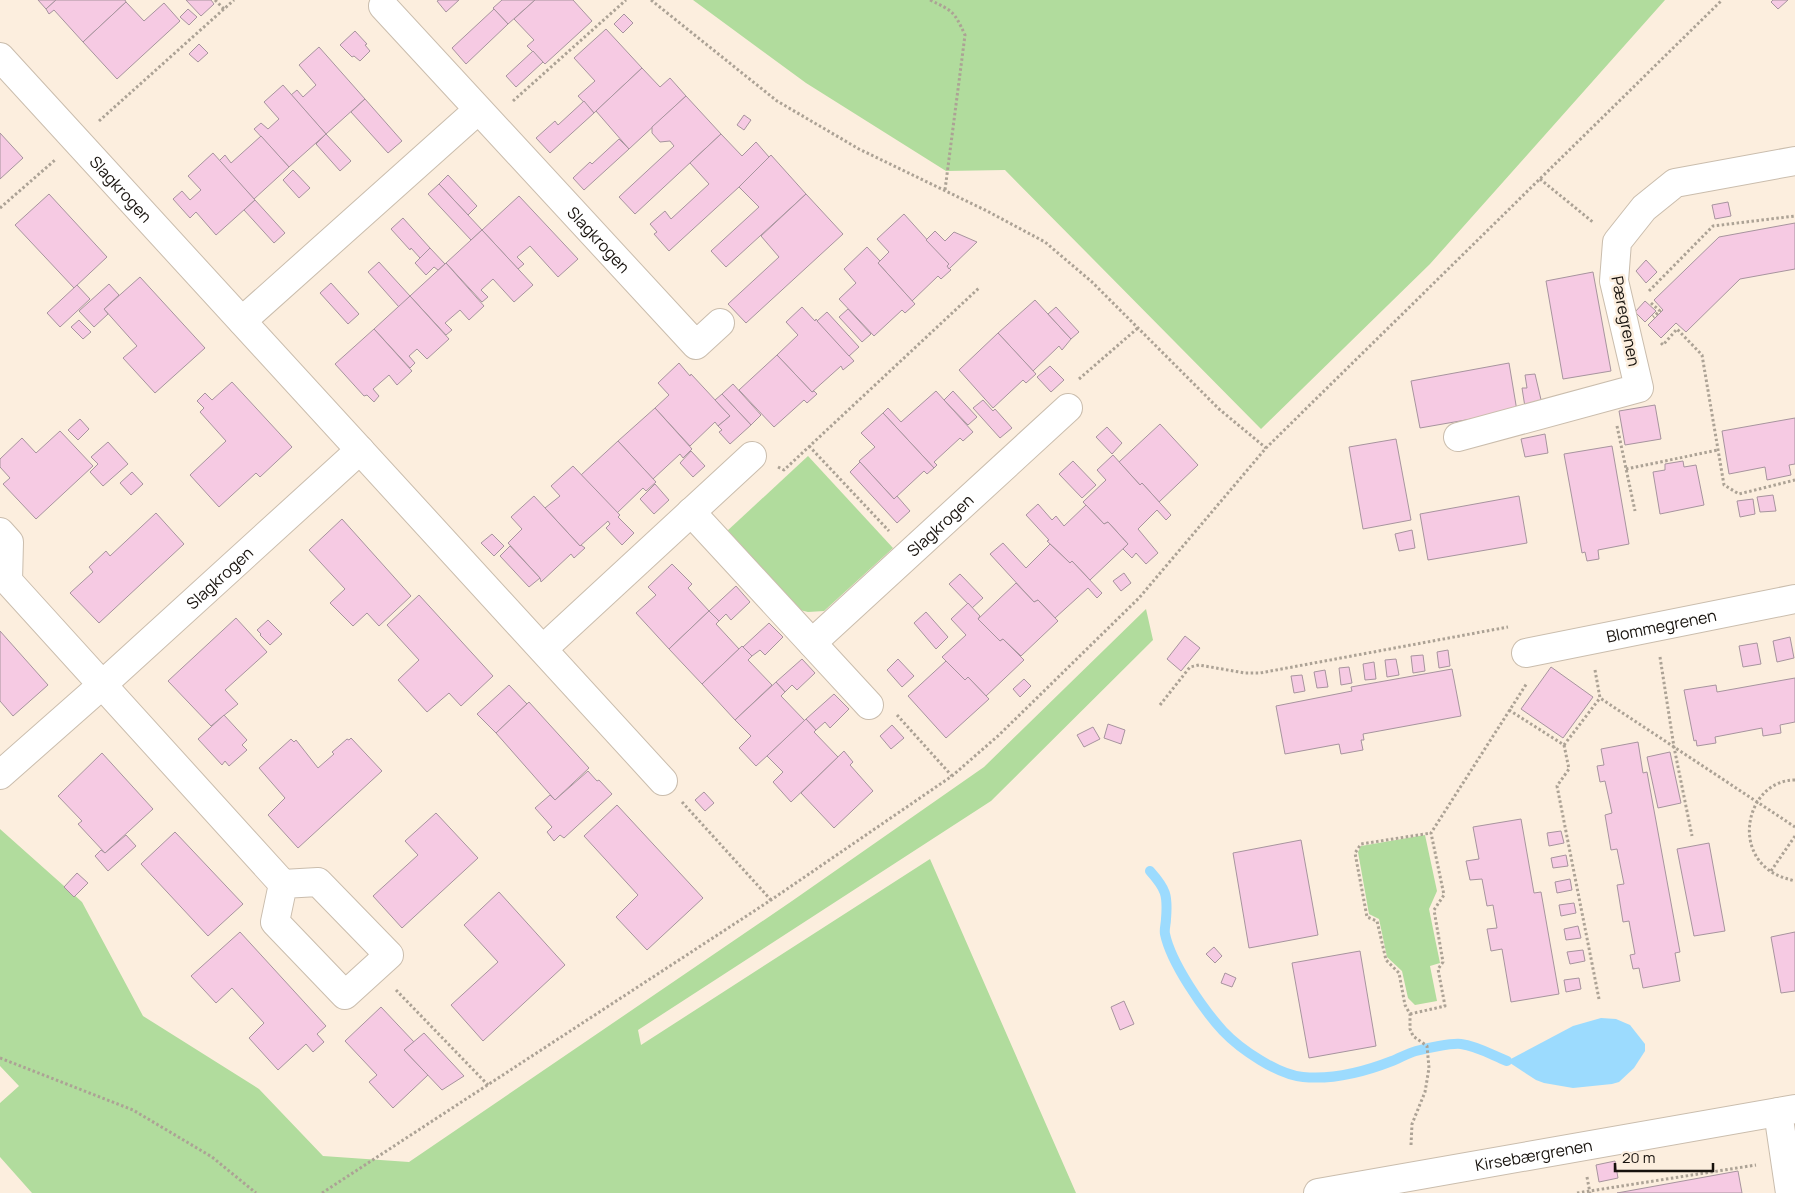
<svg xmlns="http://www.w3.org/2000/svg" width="1795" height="1193" font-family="Manrope,sans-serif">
<rect width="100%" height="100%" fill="#fceede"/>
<!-- green -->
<g fill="#b1dc9d">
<polygon points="693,0 1665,0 1430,264 1261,429 1005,170 946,171 806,83"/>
<polygon points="808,456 893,548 824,611 808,612 796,609 726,532"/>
<polygon points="1146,609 1153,640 991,801 638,1030 641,1045 930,859 1076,1193 32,1193 0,1157 0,1103 19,1086 0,1066 0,829 82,902 143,1016 259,1089 323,1156 409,1162 792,901 984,767"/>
<polygon points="1425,835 1437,891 1429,909 1440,963 1430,966 1437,1001 1415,1005 1408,998 1402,971 1387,957 1379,919 1369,914 1358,852 1361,846"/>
</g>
<!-- water -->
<polygon fill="#9cdbfe" points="1601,1018 1616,1019 1630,1025 1645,1044 1645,1051 1634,1068 1619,1082 1612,1084 1573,1088 1544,1083 1536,1080 1507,1061 1573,1026"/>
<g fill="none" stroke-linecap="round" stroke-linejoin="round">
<!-- stream -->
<path stroke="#9cdbfe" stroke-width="10" d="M 1150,871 C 1166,889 1168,895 1166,919 C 1166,924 1164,929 1165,934 C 1171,963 1203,1009 1223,1031 C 1240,1049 1278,1075 1303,1077 C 1334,1080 1364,1072 1392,1061 C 1400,1058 1408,1053 1416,1051 C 1427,1048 1451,1043 1461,1044 C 1477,1046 1492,1055 1507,1061"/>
</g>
<!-- building -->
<g fill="#f6cae3" stroke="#a7949e">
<polygon points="38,0 56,0 46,9"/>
<polygon points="56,0 125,0 126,2 83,42 54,10 49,14 46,9"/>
<polygon points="186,0 211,0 214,4 201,16"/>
<polygon points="439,0 459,0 446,12 437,1"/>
<polygon points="502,0 535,0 508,24 493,8"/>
<polygon points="535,0 573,0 592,21 545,64 527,46 534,40 514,19"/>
<polygon points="1773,0 1788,0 1778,9 1771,2"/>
<polygon points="126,2 144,21 164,3 180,21 117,79 83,42"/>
<polygon points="188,9 197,17 189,25 180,17"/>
<polygon points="494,9 508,24 466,64 452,48"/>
<polygon points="624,14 633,23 623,33 614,24"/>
<polygon points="606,29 642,68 594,113 578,96 595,81 574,58"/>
<polygon points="355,31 367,44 365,45 370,51 360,61 354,56 352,57 340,45"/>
<polygon points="199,44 208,53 198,62 189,54"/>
<polygon points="319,47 365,99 326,134 291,95 297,90 303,97 316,85 299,65"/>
<polygon points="533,51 543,62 516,87 506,76"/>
<polygon points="642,68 660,87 670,78 686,96 629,149 596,111"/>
<polygon points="283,85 326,134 289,167 254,129 261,123 268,129 279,119 264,102"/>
<polygon points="686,96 721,134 635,214 619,197 674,146 670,141 660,142 652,133 652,127"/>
<polygon points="365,99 402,141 388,153 351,112"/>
<polygon points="584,101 594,113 550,153 536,138 555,121 558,125"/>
<polygon points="744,115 751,120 744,130 737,125"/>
<polygon points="0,133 23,158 0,179"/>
<polygon points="326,134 351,161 340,171 316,144"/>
<polygon points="721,134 742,156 756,142 769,157 739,187 669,251 654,234 657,232 650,224 665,211 671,219 709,184 690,163"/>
<polygon points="261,136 289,167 254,199 219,161 225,155 231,163"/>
<polygon points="619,139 629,149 584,190 573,178 590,162 592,164"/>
<polygon points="213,153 255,200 216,235 196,212 190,218 173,199 182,191 190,200 201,190 188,176"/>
<polygon points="771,155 806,194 726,267 711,251 759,207 739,187"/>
<polygon points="293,170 310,188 299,198 283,180"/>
<polygon points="448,175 477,206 468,215 439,184"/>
<polygon points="439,184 482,230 471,240 428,194"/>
<polygon points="49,194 107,257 74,288 15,225"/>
<polygon points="806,194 843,234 746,323 728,304 779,257 761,236"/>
<polygon points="519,196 578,259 558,277 530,246 517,257 524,264 518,269 482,230"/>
<polygon points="255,200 285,233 274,243 244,210"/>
<polygon points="1728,202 1731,216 1715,219 1712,205"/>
<polygon points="904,214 949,264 947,266 951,270 941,279 938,276 912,301 878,263 889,252 877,239"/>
<polygon points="403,218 430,248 420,258 411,248 410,250 391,229"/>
<polygon points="1795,223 1795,269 1740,279 1686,332 1676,323 1661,338 1648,325 1663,310 1654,300 1719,237"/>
<polygon points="482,230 533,285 514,302 493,279 481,290 488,297 482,302 446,263"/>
<polygon points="935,231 945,241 954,232 977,242 949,269 947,266 949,264 926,240"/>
<polygon points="867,247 880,261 878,263 915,304 905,313 902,310 874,336 839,299 856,283 844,269"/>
<polygon points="430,248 445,264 438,270 434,267 426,275 415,263"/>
<polygon points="1646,260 1657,272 1646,283 1636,271"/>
<polygon points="379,262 410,296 399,307 368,272"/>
<polygon points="446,263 484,306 469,320 460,310 445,323 452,330 446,335 410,296"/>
<polygon points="1593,272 1611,371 1563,379 1546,281"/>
<polygon points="140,277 205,348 155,393 123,358 137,346 104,309"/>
<polygon points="331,283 359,314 348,324 320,293"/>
<polygon points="109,284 119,295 104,309 108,314 94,327 79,311"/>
<polygon points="77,285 90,299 60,327 47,313"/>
<polygon points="410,296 449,339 427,359 417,349 409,356 415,363 410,368 374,329"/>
<polygon points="1035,300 1071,339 1062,350 1059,346 1033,371 998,333"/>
<polygon points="1645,301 1656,311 1645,322 1635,312"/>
<polygon points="802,307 815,321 816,319 854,361 843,370 841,366 812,392 777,355 798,335 786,322"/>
<polygon points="1056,307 1079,332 1071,339 1048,314"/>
<polygon points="848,309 871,334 862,342 839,317"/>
<polygon points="827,312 859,347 849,356 817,321"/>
<polygon points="79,320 91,332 83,339 71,327"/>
<polygon points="374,329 412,371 397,385 389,375 373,389 379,396 374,402 367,395 364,396 335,364"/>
<polygon points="998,333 1036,374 1026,383 1023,380 993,408 959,370"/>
<polygon points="777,355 812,392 814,391 817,394 807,403 804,400 774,427 739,390"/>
<polygon points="679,363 690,376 691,374 730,416 718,426 715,422 690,446 655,408 669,395 658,383"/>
<polygon points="1509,363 1517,411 1420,428 1411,381"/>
<polygon points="1050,366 1064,380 1051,392 1037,377"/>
<polygon points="1535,374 1542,404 1525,407 1522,388 1527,388 1525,375"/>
<polygon points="232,382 292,447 260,477 256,473 219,507 190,475 226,441 200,412 204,408 197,401 205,393 212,400"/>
<polygon points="733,384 761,415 751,425 722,394"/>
<polygon points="936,391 973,432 963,441 960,438 934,462 937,465 934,468 883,413 888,408 901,422"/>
<polygon points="953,391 977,417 968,425 944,400"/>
<polygon points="722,394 751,425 730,444 719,432 722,430 718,426 730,416 715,400"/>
<polygon points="983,400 993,411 995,409 1012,428 1000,438 973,408"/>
<polygon points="1655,405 1661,439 1625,445 1619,411"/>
<polygon points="655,408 692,449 683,458 680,454 653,479 618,441"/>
<polygon points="883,413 934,468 927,474 924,471 894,499 859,461 875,447 861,433"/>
<polygon points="1795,418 1795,464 1789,465 1791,475 1767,480 1765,467 1729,474 1722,431"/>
<polygon points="80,419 89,429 78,440 68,430"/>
<polygon points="1160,424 1198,465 1159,502 1142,483 1140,485 1119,462"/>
<polygon points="1107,427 1122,443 1112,454 1096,437"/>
<polygon points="60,431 93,466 36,519 3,484 10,478 0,467 0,459 22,438 36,453"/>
<polygon points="1545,434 1548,453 1525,457 1521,439"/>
<polygon points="1396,439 1411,520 1363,529 1349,447"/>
<polygon points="618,441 656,482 646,491 643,488 617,513 581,475"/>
<polygon points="108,442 128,464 103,486 90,472 98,464 91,457"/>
<polygon points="1612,446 1629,544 1598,550 1599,559 1587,561 1585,552 1582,553 1564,454"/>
<polygon points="691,451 705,466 693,477 680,463"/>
<polygon points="1113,455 1140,485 1142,483 1171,515 1166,520 1157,510 1138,529 1158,553 1146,564 1136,553 1132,558 1123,549 1128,544 1108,522 1104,524 1083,502 1106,480 1097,470"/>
<polygon points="1073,461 1096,485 1082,498 1059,474"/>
<polygon points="1683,461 1684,467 1696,465 1704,505 1660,514 1653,472 1665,470 1665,464"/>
<polygon points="860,462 894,499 897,496 910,511 897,523 850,472"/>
<polygon points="573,466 620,515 618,517 634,533 622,545 606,528 610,524 608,521 580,546 545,508 560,496 551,486"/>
<polygon points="132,472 143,484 131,495 120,483"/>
<polygon points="655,484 669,500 654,514 640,499"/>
<polygon points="1773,495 1776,511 1760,512 1757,497"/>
<polygon points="534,496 580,546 581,545 585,548 574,558 571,554 541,582 540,578 508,543 522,529 511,517"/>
<polygon points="1519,496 1527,543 1428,560 1420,514"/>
<polygon points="1753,499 1755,514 1740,517 1737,501"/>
<polygon points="1038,504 1052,520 1056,516 1064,526 1086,505 1104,524 1108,522 1128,544 1090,580 1072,561 1070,563 1047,541 1049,540 1026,515"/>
<polygon points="156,513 184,544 99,623 70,593 93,572 89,567 106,551 110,556"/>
<polygon points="342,519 411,596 379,626 367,613 353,626 330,603 345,589 309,550"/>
<polygon points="1412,530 1415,548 1399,551 1395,534"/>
<polygon points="492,534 504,546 494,556 481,543"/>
<polygon points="1003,543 1026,568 1050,544 1070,563 1072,561 1102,593 1097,598 1088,588 1055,618 1038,600 1034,602 990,554"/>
<polygon points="510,546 540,578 529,587 500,556"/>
<polygon points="672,564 692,584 688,588 709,611 669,649 636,613 656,595 648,587"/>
<polygon points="1124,573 1131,583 1121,591 1113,581"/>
<polygon points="960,574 983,598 972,608 949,584"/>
<polygon points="1016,583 1034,602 1038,600 1058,621 1021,656 1003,639 1000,641 978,619"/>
<polygon points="736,586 750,602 731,620 726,614 719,621 709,611"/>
<polygon points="419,595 493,676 461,706 449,693 427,712 398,680 419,660 387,625"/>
<polygon points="968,603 980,616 978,619 1000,641 1003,639 1024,660 986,696 968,677 965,680 942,657 966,635 951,619"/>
<polygon points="709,611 719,621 716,624 739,649 702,684 669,649"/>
<polygon points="926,612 948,637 936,649 914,623"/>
<polygon points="236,618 267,652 225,690 238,704 211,726 168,681"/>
<polygon points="268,620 282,634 270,645 260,635 261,634 257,630"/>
<polygon points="769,623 783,637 765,655 760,650 752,656 743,647"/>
<polygon points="0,631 48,685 13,716 0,701"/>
<polygon points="1185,636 1200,648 1181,671 1167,659"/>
<polygon points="1790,637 1794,658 1777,662 1773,641"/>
<polygon points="1757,643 1761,664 1743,667 1739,646"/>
<polygon points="742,646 752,656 748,660 772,685 735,720 702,684"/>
<polygon points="1448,650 1450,666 1439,668 1437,652"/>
<polygon points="1423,655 1425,671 1413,673 1411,656"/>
<polygon points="802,659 815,673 797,690 792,685 785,692 776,682"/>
<polygon points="898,659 914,676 902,687 887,670"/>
<polygon points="1396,659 1399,675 1387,677 1385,660"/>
<polygon points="946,661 965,680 968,677 989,699 946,738 908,696"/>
<polygon points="1374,662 1376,679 1365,680 1363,664"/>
<polygon points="1349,667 1352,683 1341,685 1339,668"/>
<polygon points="1551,667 1593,697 1563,738 1521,709"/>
<polygon points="1452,669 1461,716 1363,734 1364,740 1361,740 1363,750 1341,754 1339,744 1285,754 1276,706 1352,691 1351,687"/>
<polygon points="1325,670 1328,687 1317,688 1314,672"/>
<polygon points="1302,675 1305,691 1294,693 1291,676"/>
<polygon points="1795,678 1795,722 1780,725 1781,733 1763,736 1762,728 1715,737 1716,743 1697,746 1696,740 1694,741 1684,690 1716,685 1717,692"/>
<polygon points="1024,679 1031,686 1020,697 1013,689"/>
<polygon points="776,682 785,692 781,696 805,721 756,766 739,748 751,736 735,720"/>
<polygon points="509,685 527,704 496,733 477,714"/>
<polygon points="834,694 849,709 830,728 825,722 816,730 806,719"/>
<polygon points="529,702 589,768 555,800 496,733"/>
<polygon points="224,715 247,740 242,745 247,750 229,766 225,761 222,765 198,739"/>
<polygon points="806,719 816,730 814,732 838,757 791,802 773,782 783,772 767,756"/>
<polygon points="1108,724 1125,730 1121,744 1104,738"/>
<polygon points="892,725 904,738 891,749 880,736"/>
<polygon points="1093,727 1100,739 1084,747 1077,735"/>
<polygon points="351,738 382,771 298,848 268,815 285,798 259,768 291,739 294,742 296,740 318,768 334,754 332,752 347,739 349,740"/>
<polygon points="1638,742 1643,773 1647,772 1680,952 1675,953 1680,981 1643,988 1639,968 1633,969 1630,955 1635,954 1629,921 1623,922 1617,885 1624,884 1617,849 1611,850 1605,815 1612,813 1605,781 1600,782 1597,766 1604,765 1601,749"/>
<polygon points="844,751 853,762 850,765 873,791 834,828 801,793"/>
<polygon points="1670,752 1681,803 1658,808 1647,757"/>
<polygon points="102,753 153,809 105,853 78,824 82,821 58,796"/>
<polygon points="588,771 597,781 599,780 612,794 564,838 560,835 554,841 547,832 552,827 535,808 550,795 555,800"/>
<polygon points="704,792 714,803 705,811 695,800"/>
<polygon points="617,805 703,898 647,950 616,917 638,895 584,836"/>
<polygon points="436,813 478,858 402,928 373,896 418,855 405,841"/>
<polygon points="1521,819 1534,893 1541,892 1559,994 1511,1002 1502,949 1491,951 1487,929 1497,928 1493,905 1487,906 1482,879 1470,880 1466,861 1479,859 1473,827"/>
<polygon points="1561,831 1564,843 1549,846 1547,833"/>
<polygon points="175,832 243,904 208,936 141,864"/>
<polygon points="126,835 136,846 108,871 95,856 101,850 105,853"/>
<polygon points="1301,840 1318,935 1249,948 1233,853"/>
<polygon points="1709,843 1725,931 1694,936 1677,849"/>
<polygon points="1566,855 1568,866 1553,868 1551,858"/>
<polygon points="77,873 88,883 74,897 64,887"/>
<polygon points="1570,879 1572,890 1557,893 1555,882"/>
<polygon points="499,892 565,965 483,1041 451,1005 498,962 464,925"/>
<polygon points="1574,903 1576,913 1561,916 1559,905"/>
<polygon points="1578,926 1581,938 1566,940 1564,929"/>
<polygon points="240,932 326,1026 317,1034 324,1042 313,1052 306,1044 278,1070 249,1038 264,1023 232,988 216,1003 191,976"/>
<polygon points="1795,932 1795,991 1781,993 1771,937"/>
<polygon points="1214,947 1222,956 1215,963 1206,954"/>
<polygon points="1583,950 1585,961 1570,964 1567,952"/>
<polygon points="1360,951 1376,1046 1309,1058 1292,963"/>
<polygon points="1225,973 1236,978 1232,987 1221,983"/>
<polygon points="1579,978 1581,989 1566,992 1564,980"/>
<polygon points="1124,1001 1134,1024 1120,1030 1111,1007"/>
<polygon points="381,1007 414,1042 404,1050 428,1075 393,1108 369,1082 377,1075 345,1041"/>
<polygon points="424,1033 464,1076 442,1090 404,1050"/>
<polygon points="1615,1161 1618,1178 1599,1182 1596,1165"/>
<polygon points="1738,1171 1742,1193 1617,1193"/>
</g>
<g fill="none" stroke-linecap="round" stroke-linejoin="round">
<!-- minor casing -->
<g stroke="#cabdad" stroke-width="30">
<g id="minor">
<path id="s1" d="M 383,6 L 696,345 L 720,323"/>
<path id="s2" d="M 0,57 L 663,781"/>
<polyline points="242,321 478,110"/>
<polyline points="1458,437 1639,388 1614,281 1617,242 1644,208 1675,183 1795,161"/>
<polyline points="691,512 869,705"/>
<polyline points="0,532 9,542 8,581 283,884 275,922 345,995 389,955 318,882 283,884"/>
<path id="s3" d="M 812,643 L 1068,408"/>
<polyline points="543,649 752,456"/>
<path id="s4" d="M 1526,653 L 1795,599"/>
<path id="s5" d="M 0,775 L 102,685 L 360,450"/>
<polyline points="1778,1112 1790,1193"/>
<path id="s6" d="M 1318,1193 L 1795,1109"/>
</g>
</g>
<!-- path -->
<g stroke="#aca295" stroke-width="3" stroke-dasharray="2.5 2.5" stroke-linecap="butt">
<polyline points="215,0 225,10"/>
<polyline points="651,0 777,101 859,149 987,211 1045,242 1092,282 1219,409 1266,448"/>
<path d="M 930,0 C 953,11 954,11 965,35 L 945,190"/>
<polyline points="513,101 626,0"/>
<polyline points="99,121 234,0"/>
<polyline points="1540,179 1594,223"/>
<polyline points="0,208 55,160"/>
<polyline points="1649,291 1713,226 1795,216"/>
<polyline points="1651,303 1660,311 1653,317"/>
<polyline points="1661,343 1663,345 1677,329 1702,355 1724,485 1739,494 1795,480"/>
<polyline points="1079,379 1139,327"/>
<polyline points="1617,426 1635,511"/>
<polyline points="809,446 889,531"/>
<polyline points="778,467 784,470 980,287"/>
<polyline points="1626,469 1718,450"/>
<polyline points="1660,657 1674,747 1692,836"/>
<polyline points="1595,670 1600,698 1795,827"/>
<polyline points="1160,705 1190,667 1199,665 1245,673 1260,673 1508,627"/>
<polyline points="1509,710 1564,745 1600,698"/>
<polyline points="897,715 952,776"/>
<polyline points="1564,745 1569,769 1557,786 1599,999"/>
<path d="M 1795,780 C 1753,780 1734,837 1764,866 C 1773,875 1784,878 1795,881"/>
<polyline points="682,802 771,900"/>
<polyline points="1771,871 1795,836"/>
<polyline points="396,990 488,1085"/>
<polyline points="1410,1014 1445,1006 1438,969 1443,962 1434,910 1444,895 1431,833 1527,683"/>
<polyline points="0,1058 133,1110 212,1157 256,1193"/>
<polyline points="1411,1145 1412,1124 1425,1092 1429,1068 1427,1046 1413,1036 1410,1029 1410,1014 1405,1005 1399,973 1386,960 1377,921 1367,917 1355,853 1361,844 1431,833"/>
<polyline points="1587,1177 1590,1193"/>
<polyline points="322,1193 771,900 952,776 999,735 1139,598 1266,448 1722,0"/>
<polyline points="1577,1193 1756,1165"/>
</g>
<!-- minor -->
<use href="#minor" stroke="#fff" stroke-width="28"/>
</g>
<g text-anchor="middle" stroke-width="5" stroke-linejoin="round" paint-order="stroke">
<!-- street labels -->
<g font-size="16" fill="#17120d" stroke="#fceede">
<text dy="6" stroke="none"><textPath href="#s2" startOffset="179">Slagkrogen</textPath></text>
<text dy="6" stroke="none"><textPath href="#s1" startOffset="318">Slagkrogen</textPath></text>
<text transform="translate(1626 321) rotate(79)" y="6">Pæregrenen</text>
<text dy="6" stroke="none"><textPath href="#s3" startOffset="174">Slagkrogen</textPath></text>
<text dy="6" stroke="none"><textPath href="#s5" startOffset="295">Slagkrogen</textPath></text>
<text dy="6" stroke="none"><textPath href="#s4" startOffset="138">Blommegrenen</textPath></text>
<text dy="6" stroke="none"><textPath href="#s6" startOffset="219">Kirsebærgrenen</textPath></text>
</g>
</g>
<!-- scale -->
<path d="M1615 1163v8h98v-8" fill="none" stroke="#17120d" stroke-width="2.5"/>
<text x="1622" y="1163" font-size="15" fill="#17120d" stroke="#fceede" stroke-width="4" paint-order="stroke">20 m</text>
</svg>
